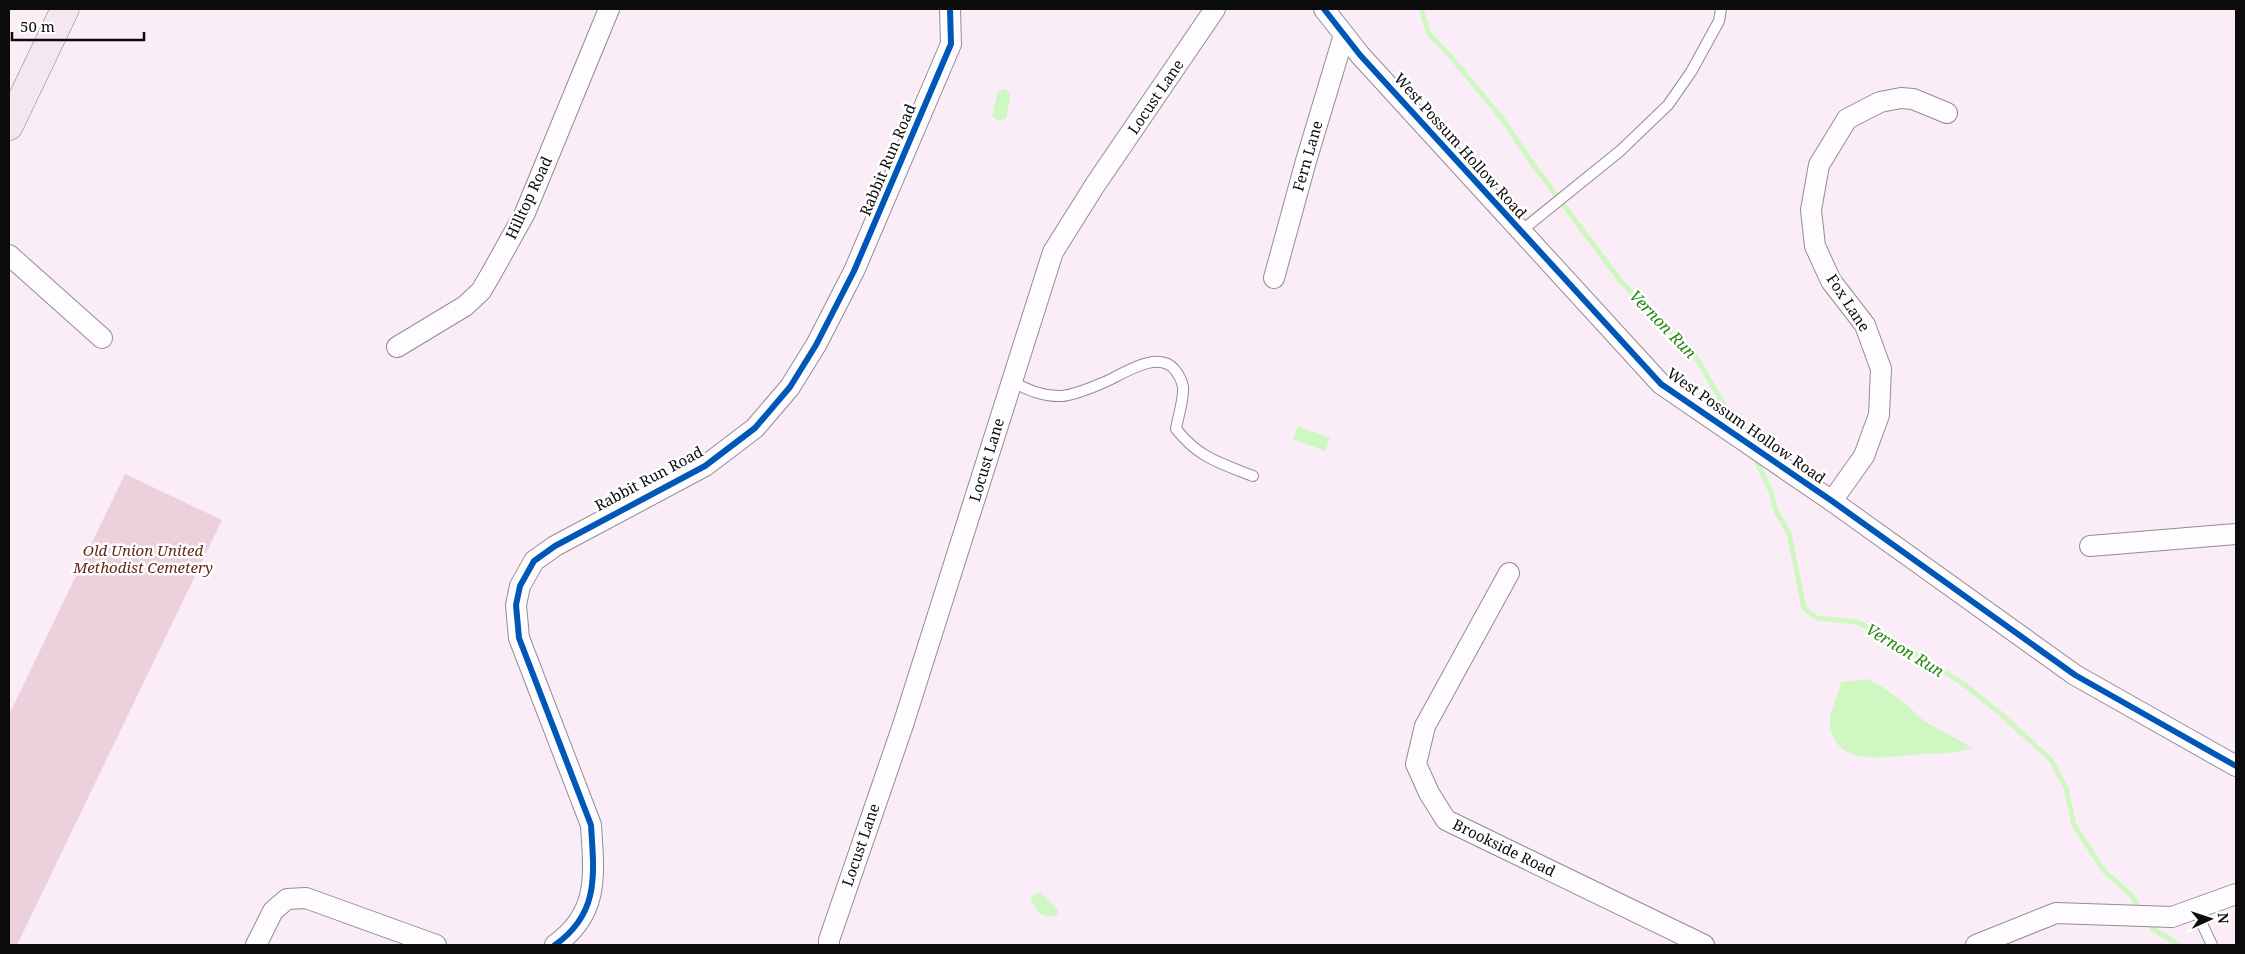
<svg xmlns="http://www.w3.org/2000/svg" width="2245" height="954" font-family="'Noto Serif',serif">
<rect width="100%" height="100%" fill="#faedf8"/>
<!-- cemetery -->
<polygon fill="#ecd0db" points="125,474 222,520 17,945 9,945 9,715"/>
<!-- water -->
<g fill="#cff7c1">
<polygon points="1005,89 1011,94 1006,118 998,121 992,116 998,91"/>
<polygon points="1298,426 1330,438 1325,451 1293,439"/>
<path d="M 1867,679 L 1881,686 L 1907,705 L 1924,721 L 1973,748 C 1953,754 1941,753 1920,754 C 1893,756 1841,768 1831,731 C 1826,716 1838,697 1841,682 Z"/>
<path d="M 1040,892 L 1057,908 L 1058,913 L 1055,916 C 1043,919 1032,909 1031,897 Z"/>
</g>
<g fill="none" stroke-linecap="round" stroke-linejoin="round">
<!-- stream -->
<g stroke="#cff7c1" stroke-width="5">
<polyline points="1421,9 1429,34 1451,57 1504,121 1532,163 1622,283 1694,354 1737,427"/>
<polyline points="1755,458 1771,492 1776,511 1789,533 1804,608 1817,618 1857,622 1930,662 1966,686 2001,714 2051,760 2066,788 2074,825 2104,871 2131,895 2141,910"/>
<polyline points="2148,921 2153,929 2179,945"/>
</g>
<!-- lane casing -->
<g stroke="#938d92" stroke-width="12">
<g id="lane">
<polyline points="1521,231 1620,151 1668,105 1691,72 1719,21 1721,9"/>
<path d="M 1011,381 C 1028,390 1043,397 1062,396 C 1075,395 1093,387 1105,382 C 1123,374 1158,349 1175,370 C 1179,375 1182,381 1183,387 C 1184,400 1178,416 1176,429 C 1199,458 1220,463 1253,476"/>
<polyline points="2195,909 2212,945"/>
</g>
</g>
<!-- street casing -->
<g stroke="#938d92" stroke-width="22">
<g id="street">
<polyline points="1324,9 1360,55 1661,384 1832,501 2075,675 2236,766"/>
<polyline points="9,255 102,338"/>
<polyline points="1274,278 1306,161 1344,35"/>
<polyline points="397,347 465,306 481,291 491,274 525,213 609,9"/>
<polyline points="1832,501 1864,456 1879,415 1881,369 1865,325 1831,281 1815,246 1811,210 1819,165 1847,119 1880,102 1901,98 1913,99 1947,113"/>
<polyline points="2090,546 2236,534"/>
<polyline points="1509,573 1425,726 1416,764 1429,793 1446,820 1704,945"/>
<polyline points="256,945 273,911 287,899 306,898 436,945"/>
<path d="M 555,945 C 600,913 594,874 591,825 L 519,638 L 516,605 L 520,586 L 534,561 L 555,546 L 705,466 L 755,428 L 790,387 L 816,345 L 854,271 L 951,44 L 950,9"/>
<polyline points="829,945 829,940 903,725 1053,252 1095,185 1215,9"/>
<polyline points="1976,945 2056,913 2172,917 2236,894"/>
</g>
</g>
<!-- secondary casing -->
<g stroke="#898388" stroke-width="29">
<polyline id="secondary" points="9,126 65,9"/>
</g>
<!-- lane -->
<use href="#lane" stroke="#fefcfe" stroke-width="10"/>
<!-- street -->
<use href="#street" stroke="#fefcfe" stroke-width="20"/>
<!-- secondary -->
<use href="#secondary" stroke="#f4e7f0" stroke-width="28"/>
<!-- cycleway casing -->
<g stroke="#fff" stroke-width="9">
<g id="cycleway">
<polyline points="1324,9 1360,55 1661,384 1832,501 2075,675 2236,766"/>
<path d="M 555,945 C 600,913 594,874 591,825 L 519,638 L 516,605 L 520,586 L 534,561 L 555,546 L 705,466 L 755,428 L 790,387 L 816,345 L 854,271 L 951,44 L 950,9"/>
</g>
</g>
<!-- cycleway -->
<use href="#cycleway" stroke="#0057b8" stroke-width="6"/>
</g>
<g text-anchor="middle" stroke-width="5" stroke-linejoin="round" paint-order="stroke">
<!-- street labels -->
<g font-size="15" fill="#0b0b0b" stroke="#fff">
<text transform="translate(1156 97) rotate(-56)" y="5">Locust Lane</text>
<text transform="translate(1460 146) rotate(48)" y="5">West Possum Hollow Road</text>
<text transform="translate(1308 156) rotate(-74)" y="5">Fern Lane</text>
<text transform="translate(888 160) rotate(-67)" y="5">Rabbit Run Road</text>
<text transform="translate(529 198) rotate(-65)" y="5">Hilltop Road</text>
<text transform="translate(1848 303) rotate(57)" y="5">Fox Lane</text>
<text transform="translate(1746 426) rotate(35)" y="5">West Possum Hollow Road</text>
<text transform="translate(987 460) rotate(-73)" y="5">Locust Lane</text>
<text transform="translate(649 479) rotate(-28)" y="5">Rabbit Run Road</text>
<text transform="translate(861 845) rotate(-71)" y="5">Locust Lane</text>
<text transform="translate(1504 848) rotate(26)" y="5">Brookside Road</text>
</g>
<!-- park labels -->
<g font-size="15" font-style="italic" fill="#662617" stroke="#fff">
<text x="143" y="556">Old Union United<tspan x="143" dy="17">Methodist Cemetery</tspan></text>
</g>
<!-- water labels -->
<g font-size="16" font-style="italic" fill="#23870d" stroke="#fff">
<text transform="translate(1663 324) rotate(46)" y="6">Vernon Run</text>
<text transform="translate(1905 650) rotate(31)" y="6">Vernon Run</text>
</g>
</g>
<!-- border -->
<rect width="2245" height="954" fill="none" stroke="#0b0b0b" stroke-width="20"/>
<!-- north arrow -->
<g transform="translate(2210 919) rotate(87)" stroke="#ffffff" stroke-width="4" paint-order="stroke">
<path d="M0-4L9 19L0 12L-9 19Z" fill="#0b0b0b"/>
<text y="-8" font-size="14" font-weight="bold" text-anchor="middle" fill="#0b0b0b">N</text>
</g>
<!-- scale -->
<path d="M12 32v8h132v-8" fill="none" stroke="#0b0b0b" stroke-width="2.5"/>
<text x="20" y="32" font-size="15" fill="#0b0b0b" stroke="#ffffff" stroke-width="4" paint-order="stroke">50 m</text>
</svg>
